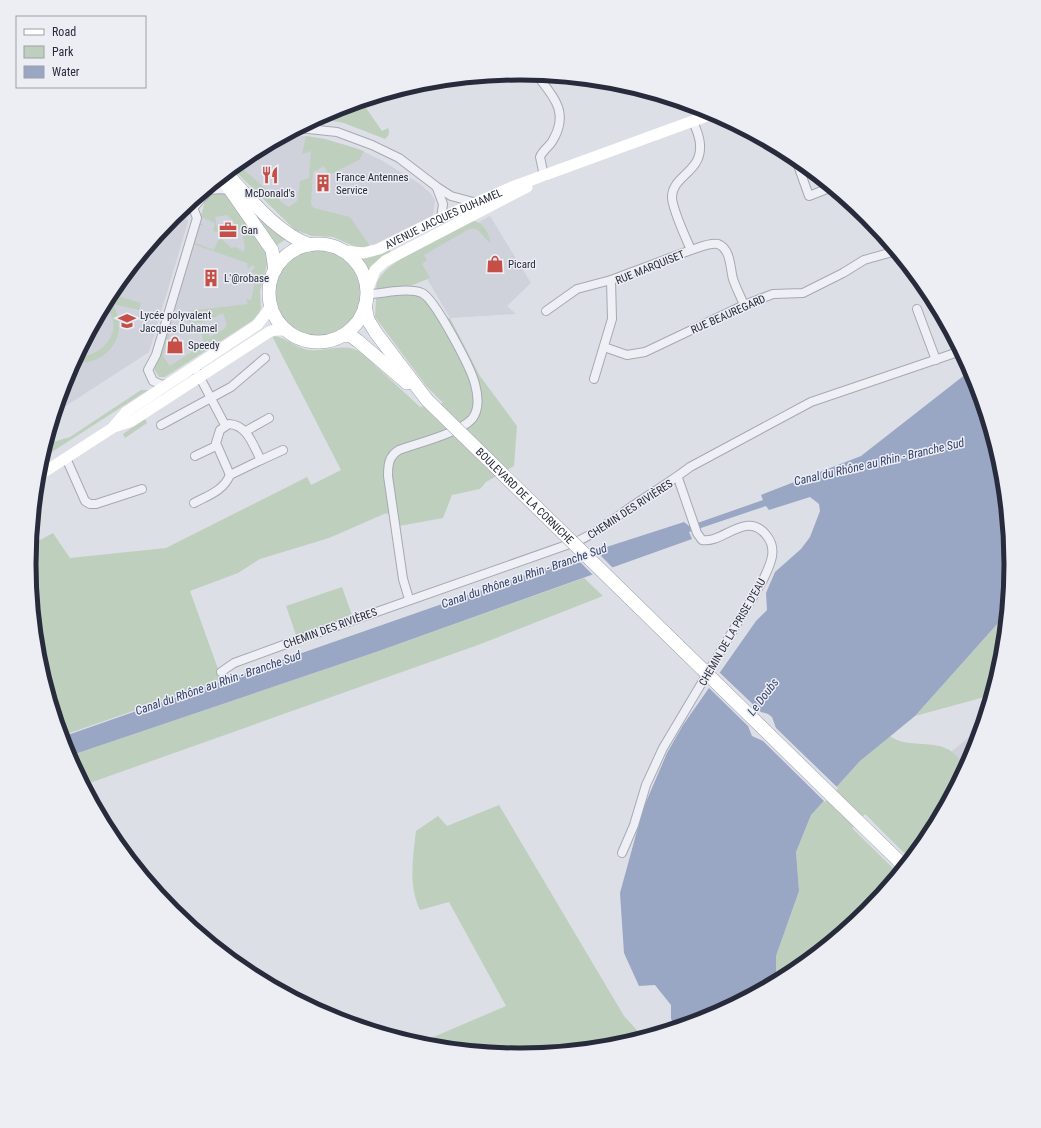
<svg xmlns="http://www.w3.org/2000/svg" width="1041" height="1128" font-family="'Roboto Condensed',sans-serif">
<rect width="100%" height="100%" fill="#dddfe6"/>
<!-- built -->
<g fill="#cfd1db">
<polygon points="284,136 306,136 325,139 356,148 381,160 420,184 431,194 435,200 433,215 373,245 306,228 232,168 248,155"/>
<polygon points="220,195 260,262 250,316 158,375 155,369 205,202"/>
<polygon points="182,209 188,222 149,352 55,413 67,376 112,291 173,216"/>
<polygon points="490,216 531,283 507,306 516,314 450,318 415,258"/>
<polygon points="983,726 974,752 966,768 952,751"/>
</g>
<!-- green -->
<g fill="#bfcfbe">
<path d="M 368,99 L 369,101 L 364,105 L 382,131 L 388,128 C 390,132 389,136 385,139 L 344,123 L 317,118 L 328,112 L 338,112 L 342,110 L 346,115 L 362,103 L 362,101 Z"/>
<polygon points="306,136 325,139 364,151 359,160 329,175 324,166 313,172 311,204 314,208 350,217 370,246 358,248 333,237 312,236 295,230 232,168 237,164 284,204 289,207 298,200 300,181 309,178 311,151 302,154"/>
<polygon points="237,191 288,238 274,247"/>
<path d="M 218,192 L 229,196 L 267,252 L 268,261 L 260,291 L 261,308 L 259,313 L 252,321 L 165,377 L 159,377 L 154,369 L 166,329 L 171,329 L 163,356 L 170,366 L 204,344 L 200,328 L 206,326 L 210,337 L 224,329 L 227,325 L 223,313 C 197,327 197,324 170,315 L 171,313 L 248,304 L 246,299 L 251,300 L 257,274 L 251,272 L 255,267 L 252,265 L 248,269 L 247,263 L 193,244 L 199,223 L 206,226 L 200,225 L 195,243 L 214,250 L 218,240 L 222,239 L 231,248 L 236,247 L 244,252 C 247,237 237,225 227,215 L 215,217 L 218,232 L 213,231 L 215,223 L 201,217 C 205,204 203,196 218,192 Z"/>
<path d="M 472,221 C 482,220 491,235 490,243 L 478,230 L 471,228 L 424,255 L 427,260 L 422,264 L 430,278 L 413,285 L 377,291 C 367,267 454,230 472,221 Z"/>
<polygon points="388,247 392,254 369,272 359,257"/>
<circle cx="318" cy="293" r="44"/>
<path d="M 410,293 C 425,296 430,306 438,317 L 450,318 L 480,376 L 517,426 L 514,466 L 486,482 L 480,489 L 452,495 L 443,518 L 399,526 L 398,512 L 384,514 L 329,538 L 260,559 L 238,573 L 190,591 L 222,680 L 61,736 L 38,660 L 29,564 L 31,545 L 53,533 L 70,558 L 166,548 L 307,477 L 311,485 L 341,470 L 272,336 C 283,335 296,348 309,350 C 328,352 346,341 363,354 L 420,407 L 443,403 L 427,387 L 375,317 L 376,298 Z"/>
<path d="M 110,294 L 141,303 L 139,310 L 113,304 C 116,311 119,317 119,325 C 120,348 96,367 74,362 L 77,357 C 104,357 127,328 104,305 Z"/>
<polygon points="141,390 148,390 41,459 44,448 50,443 70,437"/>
<polygon points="145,419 147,423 125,438 123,434"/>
<polygon points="584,578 603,596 478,645 84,785 69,756 376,652"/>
<polygon points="342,587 352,615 296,635 286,606"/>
<polygon points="1007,613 1003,660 992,695 915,716"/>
<path d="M 890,736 C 908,749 933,739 951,751 C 957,755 962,763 966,768 L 929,837 L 911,860 L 865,814 L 852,828 L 899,874 L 868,912 L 793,973 L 776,982 L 776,956 L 799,891 L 796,852 L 811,815 L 860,761 Z"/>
<path d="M 499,805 L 624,1016 L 644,1038 L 616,1046 L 520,1055 L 417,1044 L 506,1006 L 449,902 L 420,910 C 408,885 413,857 416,831 L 438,816 L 447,826 Z"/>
</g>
<!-- water -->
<polygon fill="#99a6c4" points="971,370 1003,468 1012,564 1007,613 915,716 860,761 811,815 796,852 799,891 776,956 776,982 708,1018 677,1028 671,1019 671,1005 655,985 639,986 624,953 620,893 643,809 667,753 683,725 756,621 767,610 766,593 775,572 801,549 810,537 820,511 819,504 810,497 769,510 766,506 689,532 692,539 376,652 69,756 62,737 591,552 684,522 689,526 763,500 761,495 861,456"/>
<!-- pier -->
<g fill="#dddfe6">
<polygon points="594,549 614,569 594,576 574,556"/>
<polygon points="718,671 761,712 768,714 772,717 776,728 838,788 825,802 763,741 752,736 748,726 707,686"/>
</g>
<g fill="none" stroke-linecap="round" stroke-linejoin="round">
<!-- minor casing -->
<g stroke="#a6a9b3" stroke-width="10">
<g id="minor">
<path d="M 536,74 C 552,95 570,111 553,140 C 550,146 543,150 540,157 L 544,176"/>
<polyline points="299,128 337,132 372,145 399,158 437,187 451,196 477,203"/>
<polyline points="795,157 809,196 832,187"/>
<polyline points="437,188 443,204 441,218"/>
<polyline points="194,207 209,190 222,189 231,191"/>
<path d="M 691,250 C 698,248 710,242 718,244 C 731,249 730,268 733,279 C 736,288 741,297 744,305"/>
<path d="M 367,294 C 382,294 408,287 422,293 C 435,299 471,368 475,384 C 478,395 480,409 472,419 C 459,433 418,443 399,450 C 389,456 388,464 388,476 L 403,579 L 409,599"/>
<polyline points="917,309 936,360"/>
<polyline points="546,311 577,289 611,280"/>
<polyline points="604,347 627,355 645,352 744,305 773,294 803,293 843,273 864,260 896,251"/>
<polyline points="195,368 225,425"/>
<path d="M 594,379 L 612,319 L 611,280 L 691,250 C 686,238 672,209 672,197 C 672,176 702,172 700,145 C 700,137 696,129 693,121"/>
<polyline points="168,384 162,385 153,381 148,370 156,355 197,218 191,202"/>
<path d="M 229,424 C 248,425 253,446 261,460 L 230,475 L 216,443 L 220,430 Z"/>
<polyline points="161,425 231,387 265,358"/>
<polyline points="246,431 269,418"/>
<polyline points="195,456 216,446"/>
<polyline points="66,458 85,501 90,504 96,504 142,489"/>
<polyline points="261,460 283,450"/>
<path d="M 194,503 C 209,495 223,491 230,475"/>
<path d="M 221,672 L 234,663 L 297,640 L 578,541 C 600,531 617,516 637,503 C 655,491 673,480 690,467 L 811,402 L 961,351"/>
<path d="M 622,853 L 634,825 L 646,785 L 663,748 L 763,580 C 770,565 778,550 767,536 C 747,509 723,544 702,540 L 697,533 L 678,478"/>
</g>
</g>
<!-- primary casing -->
<g stroke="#9da1b1" stroke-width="14">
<g id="primary">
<path d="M 226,173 C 249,198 278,234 310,245"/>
<polyline points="227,185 272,250 275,270"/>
<circle cx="318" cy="293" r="49"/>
<polyline points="365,306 368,320 376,333 427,400"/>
<polyline points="344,335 351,336 358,341 407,383"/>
<polyline points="830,794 905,867"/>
</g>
</g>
<!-- minor -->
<use href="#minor" stroke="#eff0f5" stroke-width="8"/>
<!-- secondary -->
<g stroke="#fff" stroke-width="11">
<path id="s1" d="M 343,251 L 364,253 L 379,249 L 441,218 L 512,187 L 715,113"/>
<polyline points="367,291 375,270 385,261 527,187"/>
<polyline points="114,426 126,412 257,325 268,311 271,303"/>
<polyline points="38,476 114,427 132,421 269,332 275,330 287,330"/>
</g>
<!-- primary -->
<use href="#primary" stroke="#fff" stroke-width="13"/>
<!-- primary-bridge casing -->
<g stroke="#9da1b1" stroke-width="14" stroke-linecap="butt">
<g id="primary-bridge">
<path id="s2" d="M 427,400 L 830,794"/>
</g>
</g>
<!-- primary-bridge -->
<use href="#primary-bridge" stroke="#fff" stroke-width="13"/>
</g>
<!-- icons -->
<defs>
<g id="restaurant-bare" transform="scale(1.38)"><path d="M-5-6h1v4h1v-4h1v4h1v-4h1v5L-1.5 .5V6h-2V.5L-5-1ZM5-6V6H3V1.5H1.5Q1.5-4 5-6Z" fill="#c54e47" stroke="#eceef4" stroke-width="2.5" paint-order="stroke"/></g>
<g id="building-bare" transform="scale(1.38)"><path d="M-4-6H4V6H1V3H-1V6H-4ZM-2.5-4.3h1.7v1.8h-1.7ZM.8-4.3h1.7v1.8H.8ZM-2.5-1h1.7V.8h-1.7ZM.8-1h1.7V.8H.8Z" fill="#c54e47" stroke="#eceef4" stroke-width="2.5" paint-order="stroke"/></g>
<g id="office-bare" transform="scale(1.38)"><path d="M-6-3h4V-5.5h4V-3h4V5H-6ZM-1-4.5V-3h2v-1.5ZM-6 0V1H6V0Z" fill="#c54e47" stroke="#eceef4" stroke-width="2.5" paint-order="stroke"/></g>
<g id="shop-bare" transform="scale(1.38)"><path d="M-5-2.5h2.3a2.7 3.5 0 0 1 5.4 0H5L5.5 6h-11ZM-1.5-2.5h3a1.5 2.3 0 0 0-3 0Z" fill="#c54e47" stroke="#eceef4" stroke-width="2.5" paint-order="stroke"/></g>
<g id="school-bare" transform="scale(1.38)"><path d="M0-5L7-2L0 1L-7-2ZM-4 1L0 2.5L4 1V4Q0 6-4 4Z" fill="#c54e47" stroke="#eceef4" stroke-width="2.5" paint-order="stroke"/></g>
</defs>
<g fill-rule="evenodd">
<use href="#restaurant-bare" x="270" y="175"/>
<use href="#building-bare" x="323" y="183"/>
<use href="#office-bare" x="228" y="230"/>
<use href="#shop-bare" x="495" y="264"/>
<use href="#building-bare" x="211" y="278"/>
<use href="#school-bare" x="127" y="321"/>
<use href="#shop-bare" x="175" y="345"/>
</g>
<g text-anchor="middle" stroke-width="3" stroke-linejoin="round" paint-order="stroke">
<!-- poi labels -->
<g font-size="11" fill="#272b3b" stroke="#eceef4" text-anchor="start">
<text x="336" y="181">France Antennes<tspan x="336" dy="13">Service</tspan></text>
<text x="270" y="197" text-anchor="middle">McDonald's</text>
<text x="241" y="234">Gan</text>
<text x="508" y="268">Picard</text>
<text x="224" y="282">L'@robase</text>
<text x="140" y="319">Lycée polyvalent<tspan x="140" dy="13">Jacques Duhamel</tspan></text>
<text x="188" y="349">Speedy</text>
</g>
<!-- street labels -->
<g font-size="11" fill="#272b3b" stroke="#eceef4">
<text dy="4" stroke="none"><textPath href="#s1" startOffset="108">AVENUE JACQUES DUHAMEL</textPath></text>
<text transform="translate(650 267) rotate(-22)" y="4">RUE MARQUISET</text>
<text transform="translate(728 314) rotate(-24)" y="4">RUE BEAUREGARD</text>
<text dy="4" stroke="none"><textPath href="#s2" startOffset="137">BOULEVARD DE LA CORNICHE</textPath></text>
<text transform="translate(630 509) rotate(-33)" y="4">CHEMIN DES RIVIÈRES</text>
<text transform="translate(330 628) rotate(-20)" y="4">CHEMIN DES RIVIÈRES</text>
<text transform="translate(732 632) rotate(-60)" y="4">CHEMIN DE LA PRISE D'EAU</text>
</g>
<!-- water labels -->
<g font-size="12" font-style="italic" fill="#34426d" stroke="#eceef4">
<text transform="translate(879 462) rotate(-13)" y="4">Canal du Rhône au Rhin - Branche Sud</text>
<text transform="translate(524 576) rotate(-19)" y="4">Canal du Rhône au Rhin - Branche Sud</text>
<text transform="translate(218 683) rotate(-19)" y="4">Canal du Rhône au Rhin - Branche Sud</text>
<text transform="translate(763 697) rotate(-53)" y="4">Le Doubs</text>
</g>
</g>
<!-- crop -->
<path d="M0 0H1041V1128H0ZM36 564a484 484 0 1 1 968 0a484 484 0 1 1-968 0Z" fill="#eceef4" fill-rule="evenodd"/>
<path fill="none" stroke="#272b3b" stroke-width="5" d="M36 564a484 484 0 1 1 968 0a484 484 0 1 1-968 0Z"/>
<!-- legend -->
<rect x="16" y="16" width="130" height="72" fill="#eceef4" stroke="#9da0aa"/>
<rect x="24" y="29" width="20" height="6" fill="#ffffff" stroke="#9da0aa"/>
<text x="52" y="36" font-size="12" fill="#272b3b">Road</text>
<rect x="24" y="46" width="20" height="12" fill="#bfcfbe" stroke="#9da0aa"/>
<text x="52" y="56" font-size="12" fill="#272b3b">Park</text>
<rect x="24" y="66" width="20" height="12" fill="#99a6c4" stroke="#9da0aa"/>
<text x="52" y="76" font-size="12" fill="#272b3b">Water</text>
</svg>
